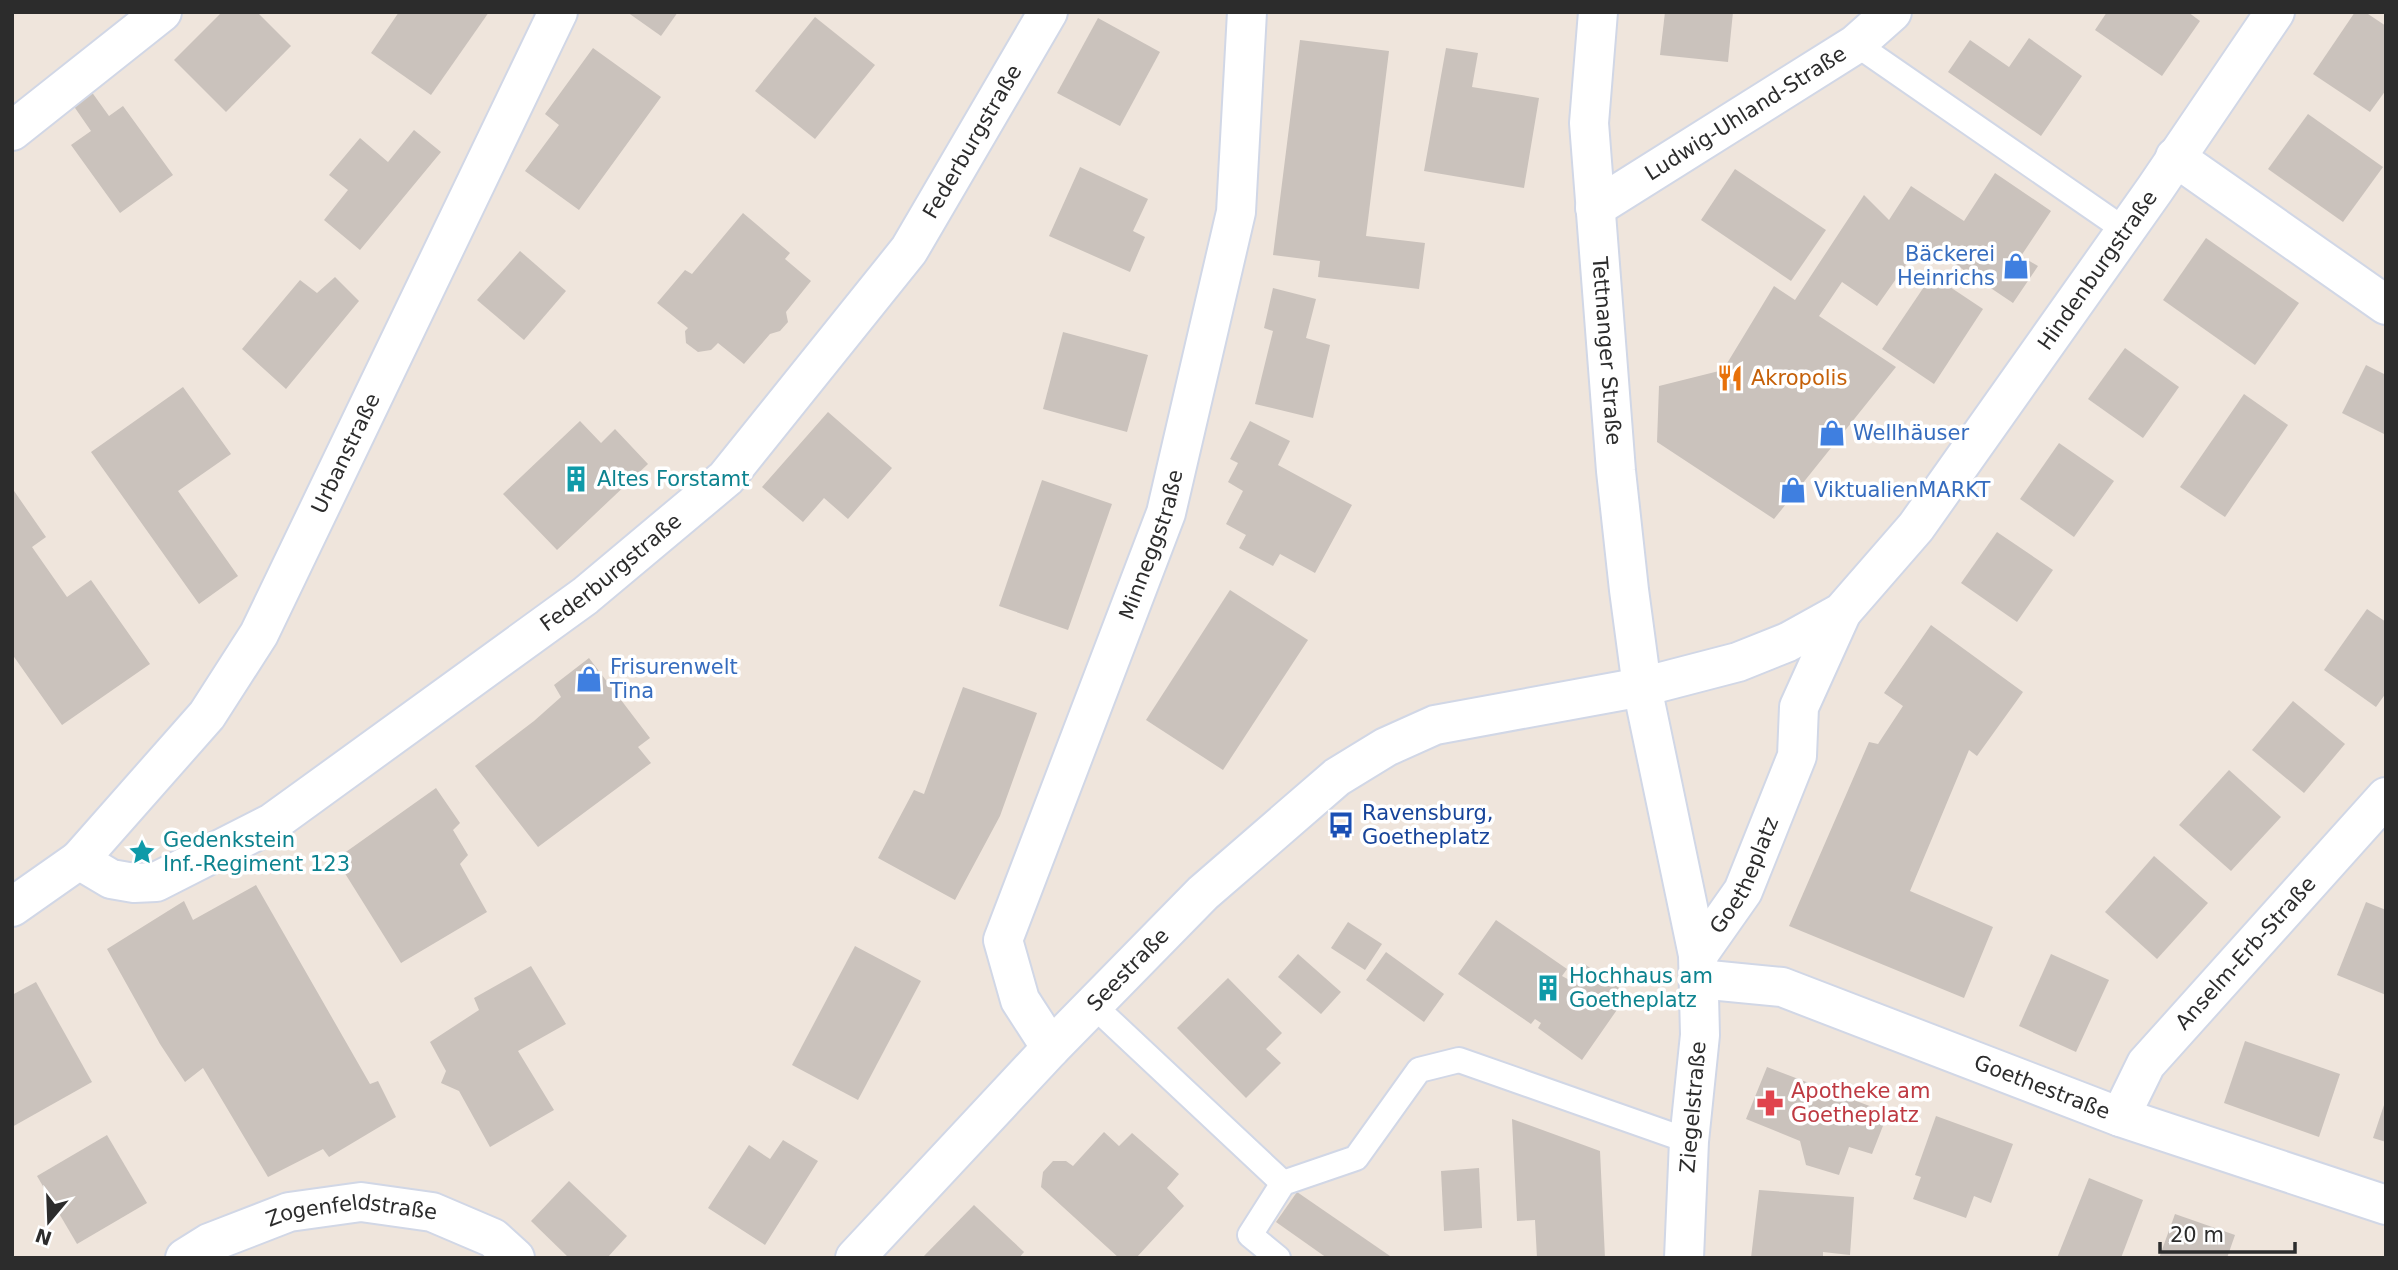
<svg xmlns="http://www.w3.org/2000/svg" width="2398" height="1270" font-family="'DejaVu Sans',sans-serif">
<rect width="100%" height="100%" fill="#efe5dc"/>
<!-- building -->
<g fill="#cac2bc">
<polygon points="222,12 257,12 291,46 226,112 174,60"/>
<polygon points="399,12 489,12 431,95 371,53"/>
<polygon points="627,12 678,12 661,36"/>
<polygon points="1665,12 1733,12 1728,62 1660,55"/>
<polygon points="2107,12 2188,12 2200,21 2162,76 2095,30"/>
<polygon points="2355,12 2365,12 2386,26 2386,90 2370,112 2313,74"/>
<polygon points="815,17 875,65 815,139 755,91"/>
<polygon points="1098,18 1160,52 1120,126 1057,93"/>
<polygon points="2029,38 2082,76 2041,136 1948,72 1970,40 2009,67"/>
<polygon points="1300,40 1389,51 1366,236 1425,243 1419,289 1318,277 1320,261 1273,255"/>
<polygon points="593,48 661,97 579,210 525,171 559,125 545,114"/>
<polygon points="1446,48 1478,53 1472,87 1539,98 1524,188 1424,171"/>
<polygon points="91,91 109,116 123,106 173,175 120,213 71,145 91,131 73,105"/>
<polygon points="2308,114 2383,167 2343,222 2268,169"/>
<polygon points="414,130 441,152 360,250 324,220 348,190 329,175 360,138 388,162"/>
<polygon points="1080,167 1148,199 1133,231 1145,237 1130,272 1049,236"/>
<polygon points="1735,169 1826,230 1791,281 1701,220"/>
<polygon points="1995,173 2051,211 2021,256 2038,266 2013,303 1922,242 1877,306 1842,282 1819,316 1896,367 1774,519 1657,442 1659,386 1723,370 1774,286 1795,300 1864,195 1889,220 1911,186 1964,221"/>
<polygon points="743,213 790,253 785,259 811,281 786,312 788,322 780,331 770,334 744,364 718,343 711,350 698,352 686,343 685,331 688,328 657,303 685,270 692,274"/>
<polygon points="2206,238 2299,303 2255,365 2163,300"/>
<polygon points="520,251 566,291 524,340 477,300"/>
<polygon points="1932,275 1983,309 1934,384 1882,349"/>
<polygon points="335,277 359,301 286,389 242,349 300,280 317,293"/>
<polygon points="1273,288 1316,299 1306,338 1330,345 1313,418 1255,404 1273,331 1264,328"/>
<polygon points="1063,332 1148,355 1127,432 1043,409"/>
<polygon points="2125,348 2179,387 2143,438 2088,399"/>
<polygon points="2366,365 2386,375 2386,435 2342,413"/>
<polygon points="183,387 231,454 178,491 238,576 199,604 91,452"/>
<polygon points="2244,394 2288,425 2225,517 2180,487"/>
<polygon points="828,412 892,468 848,519 824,498 803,522 762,487"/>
<polygon points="580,421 601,443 615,429 648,464 557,550 503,494"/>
<polygon points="1250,421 1290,441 1278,465 1352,505 1315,573 1280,554 1273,566 1239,548 1246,535 1226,524 1243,491 1228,482 1238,463 1230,459"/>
<polygon points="2059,443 2114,481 2074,537 2020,499"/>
<polygon points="1042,480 1112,504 1068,630 999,606"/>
<polygon points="12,488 46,537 32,547 67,597 91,580 150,664 62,725 12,654"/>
<polygon points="1997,532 2053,570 2017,622 1961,583"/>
<polygon points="1230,590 1308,640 1223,770 1146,720"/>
<polygon points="2367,609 2386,622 2386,693 2376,707 2324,670"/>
<polygon points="1931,625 2023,692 1977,756 1969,750 1910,891 1993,927 1964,998 1789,926 1869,742 1878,744 1903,706 1884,693"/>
<polygon points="589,658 650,738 638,747 651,763 538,847 475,766 534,721 561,697 554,685"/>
<polygon points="963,687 1037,713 1000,816 955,900 878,858 914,790 924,794"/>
<polygon points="2293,701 2345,744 2304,793 2252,750"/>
<polygon points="2229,770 2281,817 2231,871 2179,825"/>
<polygon points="436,788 460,823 453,830 468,855 460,864 487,912 401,963 336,859"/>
<polygon points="2154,856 2208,903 2157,959 2105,912"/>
<polygon points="256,885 370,1084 378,1081 396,1117 329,1157 323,1149 268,1177 203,1068 185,1082 160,1044 107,949 184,901 193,920"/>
<polygon points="2366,902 2386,910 2386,995 2337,975"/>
<polygon points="1496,920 1567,969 1562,976 1571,981 1583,963 1628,994 1582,1060 1538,1028 1541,1023 1535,1019 1531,1024 1458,974"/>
<polygon points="1348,922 1382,944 1365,970 1331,948"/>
<polygon points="855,946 921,981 858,1100 792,1065"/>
<polygon points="1386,952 1444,994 1424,1022 1366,980"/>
<polygon points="1298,954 1341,992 1321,1014 1278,977"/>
<polygon points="2051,954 2109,980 2076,1052 2019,1026"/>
<polygon points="531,966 566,1024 518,1051 554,1110 490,1147 459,1091 441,1083 446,1071 430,1042 479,1010 474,998"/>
<polygon points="1228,978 1282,1033 1266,1049 1281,1063 1246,1098 1177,1028"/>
<polygon points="36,982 92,1082 12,1127 12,995"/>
<polygon points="2245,1041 2340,1074 2319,1137 2224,1103"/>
<polygon points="1767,1067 1888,1113 1872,1154 1849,1147 1839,1175 1806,1165 1800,1141 1746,1119"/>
<polygon points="2385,1102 2386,1103 2386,1142 2373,1138"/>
<polygon points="1936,1116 2013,1144 1991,1203 1974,1196 1966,1218 1913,1199 1921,1177 1915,1175"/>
<polygon points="1512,1119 1600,1151 1605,1258 1537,1258 1535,1220 1517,1221"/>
<polygon points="1104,1132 1119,1146 1132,1133 1179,1174 1167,1188 1184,1206 1136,1258 1119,1258 1041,1187 1043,1172 1053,1161 1066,1161 1073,1166"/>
<polygon points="107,1135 147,1203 77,1244 37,1176"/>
<polygon points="783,1140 818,1161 765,1245 708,1208 749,1145 770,1159"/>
<polygon points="1479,1168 1482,1228 1444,1231 1441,1171"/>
<polygon points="2089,1178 2143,1200 2121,1258 2057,1258"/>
<polygon points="569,1181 627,1236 607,1258 569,1258 531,1221"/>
<polygon points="1759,1190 1854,1197 1850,1255 1823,1252 1823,1258 1751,1258"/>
<polygon points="1297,1192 1390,1256 1389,1258 1327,1258 1276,1222"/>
<polygon points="974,1205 1024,1252 1019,1258 922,1258"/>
<polygon points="2175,1214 2235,1235 2227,1258 2159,1258"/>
</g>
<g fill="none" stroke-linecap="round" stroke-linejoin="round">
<!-- lane casing -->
<g stroke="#d1d7e6" stroke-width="28">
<g id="lane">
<polyline points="1856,44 2125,230"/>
<polyline points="1093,1005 1283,1183"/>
<polyline points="1278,1258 1250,1235 1283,1183 1356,1158 1419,1070 1459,1060 1689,1141"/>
</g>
</g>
<!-- street casing -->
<g stroke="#d1d7e6" stroke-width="42">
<g id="street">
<path id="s1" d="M 1598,12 L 1589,123 L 1616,471 L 1629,590 L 1642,687 L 1698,955 L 1700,1035 L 1689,1141 L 1684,1258"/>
<polyline points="12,131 162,12"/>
<polyline points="2175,157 2386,305"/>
<path id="s2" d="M 1595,208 L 1856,44 L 1892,12"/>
<path id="s3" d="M 79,860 L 207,715 L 259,634 L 558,12"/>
<path id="s4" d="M 12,907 L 79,860 L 111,879 L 134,883 L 156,882 L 272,823 L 585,596 L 726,478 L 909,250 L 1048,12"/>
<path id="s5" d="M 1698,955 L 1743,891 L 1797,756 L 1799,707 L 1842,612"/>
<path id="s6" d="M 1699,979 L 1782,987 L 2120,1117 L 2386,1205"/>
<path id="s7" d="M 1051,1048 L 1020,1000 L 1003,940 L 1166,513 L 1236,212 L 1247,12"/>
<path id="s8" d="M 2120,1117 L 2146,1064 L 2386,797"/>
<path id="s9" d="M 185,1258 L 209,1243 L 289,1212 L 361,1202 L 432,1212 L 493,1238 L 515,1258"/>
<path id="s10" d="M 855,1258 L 1051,1048 L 1203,893 L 1337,777 L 1386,747 L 1435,725 L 1642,687 L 1738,662 L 1788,642 L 1842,612 L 1916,527 L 2155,189 L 2275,12"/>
</g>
</g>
<!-- lane -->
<use href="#lane" stroke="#fff" stroke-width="24"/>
<!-- street -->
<use href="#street" stroke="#fff" stroke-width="38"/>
</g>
<!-- icons -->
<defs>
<g id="shop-bare" transform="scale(2.1)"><path d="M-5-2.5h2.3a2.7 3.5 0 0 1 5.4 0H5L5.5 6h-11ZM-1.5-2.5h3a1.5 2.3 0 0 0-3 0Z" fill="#3f7fe0" stroke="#fff" stroke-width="2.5" paint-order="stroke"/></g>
<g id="restaurant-bare" transform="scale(2.1)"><path d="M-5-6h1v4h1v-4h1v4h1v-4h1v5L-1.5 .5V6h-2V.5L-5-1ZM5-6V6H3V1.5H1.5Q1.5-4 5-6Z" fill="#e8710a" stroke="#fff" stroke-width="2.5" paint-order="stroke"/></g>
<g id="building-bare" transform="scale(2.1)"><path d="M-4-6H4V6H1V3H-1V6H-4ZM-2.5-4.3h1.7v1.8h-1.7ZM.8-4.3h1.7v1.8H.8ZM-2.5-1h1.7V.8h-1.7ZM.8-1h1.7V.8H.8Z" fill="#0f9aa8" stroke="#fff" stroke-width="2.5" paint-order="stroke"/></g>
<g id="bus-bare" transform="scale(2.1)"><path d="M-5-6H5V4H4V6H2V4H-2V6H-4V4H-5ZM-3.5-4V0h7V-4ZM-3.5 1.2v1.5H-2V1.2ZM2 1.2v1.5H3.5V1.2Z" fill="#1a4fb4" stroke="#fff" stroke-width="2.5" paint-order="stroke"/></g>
<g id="sight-bare" transform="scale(2.1)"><path d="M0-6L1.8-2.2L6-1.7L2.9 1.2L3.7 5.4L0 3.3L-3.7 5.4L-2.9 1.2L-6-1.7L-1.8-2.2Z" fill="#0f9aa8" stroke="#fff" stroke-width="2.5" paint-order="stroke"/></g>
<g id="pharmacy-bare" transform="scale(2.1)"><path d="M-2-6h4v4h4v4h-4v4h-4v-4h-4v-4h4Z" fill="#e0444e" stroke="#fff" stroke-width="2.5" paint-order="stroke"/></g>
</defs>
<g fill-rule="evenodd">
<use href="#shop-bare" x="2016" y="266"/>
<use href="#restaurant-bare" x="1730" y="378"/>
<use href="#shop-bare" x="1832" y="433"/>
<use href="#building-bare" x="576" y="479"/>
<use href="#shop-bare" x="1793" y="490"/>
<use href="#shop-bare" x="589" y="679"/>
<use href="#bus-bare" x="1341" y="825"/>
<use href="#sight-bare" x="142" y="852"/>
<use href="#building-bare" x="1548" y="988"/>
<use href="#pharmacy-bare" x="1770" y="1103"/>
</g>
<g text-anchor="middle" stroke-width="7" stroke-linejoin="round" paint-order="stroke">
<!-- street labels -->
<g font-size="21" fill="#2c2c2c" stroke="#fff">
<text dy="7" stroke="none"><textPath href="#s2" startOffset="178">Ludwig-Uhland-Straße</textPath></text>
<text dy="7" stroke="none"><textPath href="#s4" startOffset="1283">Federburgstraße</textPath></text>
<text dy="7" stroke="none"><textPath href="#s10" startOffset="1645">Hindenburgstraße</textPath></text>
<text dy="7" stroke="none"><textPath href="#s1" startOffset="340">Tettnanger Straße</textPath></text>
<text dy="7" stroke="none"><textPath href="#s3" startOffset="490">Urbanstraße</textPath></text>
<text dy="7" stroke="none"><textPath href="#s7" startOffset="542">Minneggstraße</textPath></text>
<text dy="7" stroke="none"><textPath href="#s4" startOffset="716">Federburgstraße</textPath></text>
<text dy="7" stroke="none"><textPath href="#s5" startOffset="93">Goetheplatz</textPath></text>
<text dy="7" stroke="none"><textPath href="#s8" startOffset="208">Anselm-Erb-Straße</textPath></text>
<text dy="7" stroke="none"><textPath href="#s10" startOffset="397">Seestraße</textPath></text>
<text dy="7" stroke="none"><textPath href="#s6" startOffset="362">Goethestraße</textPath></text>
<text transform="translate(1693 1107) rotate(-85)" y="7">Ziegelstraße</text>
<text dy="7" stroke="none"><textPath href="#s9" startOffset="177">Zogenfeldstraße</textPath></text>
</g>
<!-- shop labels -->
<g font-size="21" fill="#366cbe" stroke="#fff" text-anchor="start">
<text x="1995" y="261" text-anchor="end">Bäckerei<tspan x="1995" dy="24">Heinrichs</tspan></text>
<text x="1853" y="440">Wellhäuser</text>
<text x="1814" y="497">ViktualienMARKT</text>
<text x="610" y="674">Frisurenwelt<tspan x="610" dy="24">Tina</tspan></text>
</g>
<!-- food labels -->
<g font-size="21" fill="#c56008" stroke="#fff" text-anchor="start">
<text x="1751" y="385">Akropolis</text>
</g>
<!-- culture labels -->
<g font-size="21" fill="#0d838f" stroke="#fff" text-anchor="start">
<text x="597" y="486">Altes Forstamt</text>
<text x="163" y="847">Gedenkstein<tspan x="163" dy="24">Inf.-Regiment 123</tspan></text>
<text x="1569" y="983">Hochhaus am<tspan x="1569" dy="24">Goetheplatz</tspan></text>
</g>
<!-- transit labels -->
<g font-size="21" fill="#164399" stroke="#fff" text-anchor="start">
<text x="1362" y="820">Ravensburg,<tspan x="1362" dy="24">Goetheplatz</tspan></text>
</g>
<!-- health labels -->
<g font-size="21" fill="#be3a42" stroke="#fff" text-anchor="start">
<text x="1791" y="1098">Apotheke am<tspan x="1791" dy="24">Goetheplatz</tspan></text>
</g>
</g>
<!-- border -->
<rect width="2398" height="1270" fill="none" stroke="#2c2c2c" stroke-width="28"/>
<!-- north arrow -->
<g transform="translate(49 1221) rotate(199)" stroke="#ffffff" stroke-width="5" paint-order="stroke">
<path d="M0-5L12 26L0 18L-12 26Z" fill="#2c2c2c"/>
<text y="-10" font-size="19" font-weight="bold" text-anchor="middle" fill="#2c2c2c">N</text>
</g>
<!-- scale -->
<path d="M2160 1242v10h135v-10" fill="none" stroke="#2c2c2c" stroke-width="3.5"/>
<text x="2170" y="1242" font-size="21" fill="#2c2c2c" stroke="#ffffff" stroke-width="5" paint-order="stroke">20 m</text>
</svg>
